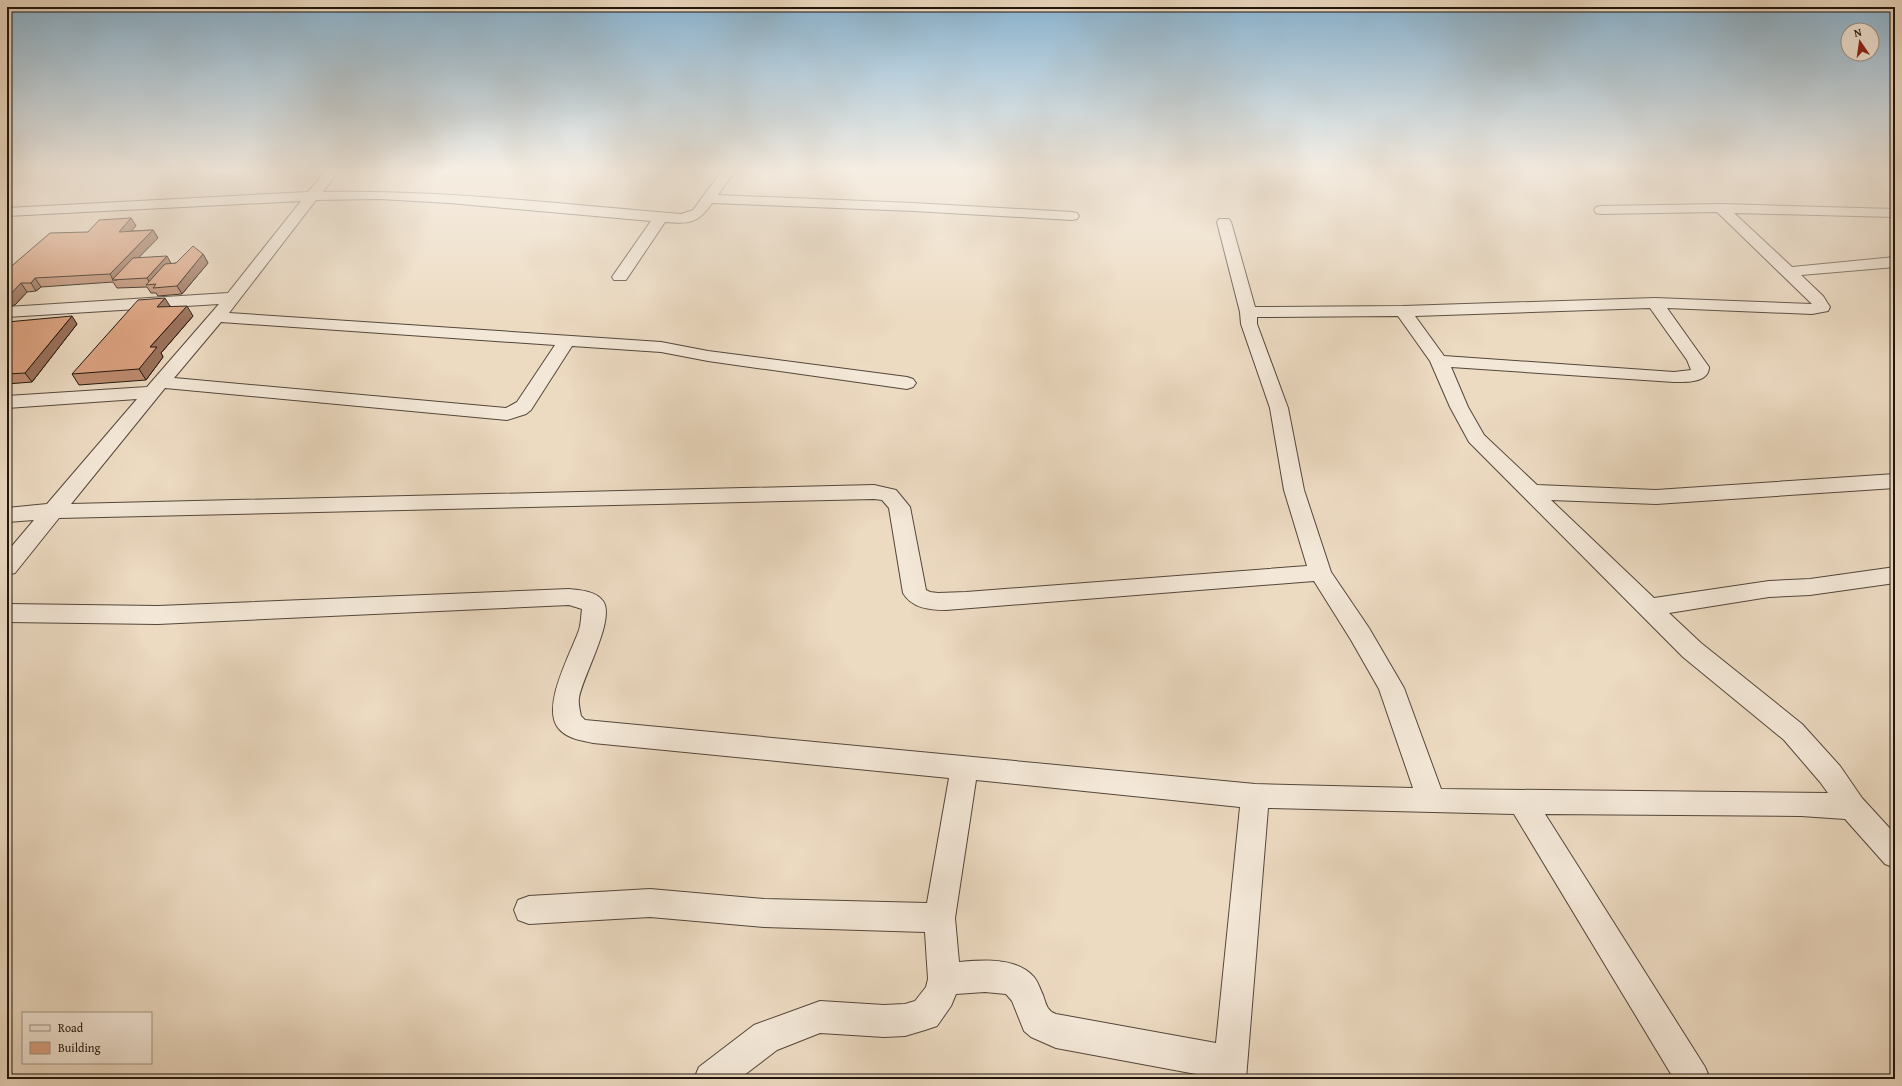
<svg xmlns="http://www.w3.org/2000/svg" width="1902" height="1086" font-family="'Gentium Book Plus',serif">
<rect width="100%" height="100%" fill="#ecdac1"/>
<filter id="stains"><feTurbulence type="fractalNoise" baseFrequency=".005" numOctaves="4"/><feColorMatrix values="0 0 0 0 .2 0 0 0 0 .09 0 0 0 0 .02 0 0 0 .5 -.17"/></filter>
<radialGradient id="worn" r=".72"><stop offset=".6" stop-color="#630" stop-opacity="0"/><stop offset="1" stop-color="#630" stop-opacity=".3"/></radialGradient>
<g fill="none" stroke-linecap="round" stroke-linejoin="round">
<!-- minor casing -->
<g stroke="#54473b" stroke-width="2">
<path id="minor" d="M 327,169 L 340,169 L 323,192 C 443,190 562,204 681,214 L 693,210 L 723,169 L 736,169 L 718,195 L 913,203 L 1072,212 L 1077,213 L 1079,216 L 1077,219 L 1072,220 L 913,211 L 712,203 C 698,224 688,224 665,222 L 626,280 L 614,280 L 612,277 L 651,221 L 449,203 L 380,199 L 316,200 L 229,313 L 661,342 L 708,351 L 907,377 L 913,379 L 916,383 L 913,387 L 907,389 L 708,361 L 661,352 L 572,346 L 531,410 L 526,414 L 507,420 L 165,388 L 71,504 L 874,485 L 896,490 L 910,507 L 926,590 L 930,592 L 938,593 L 966,592 L 1307,566 L 1284,490 L 1270,408 L 1241,324 L 1240,312 L 1217,222 L 1219,219 L 1229,219 L 1231,222 L 1255,307 L 1403,306 L 1655,298 L 1812,304 L 1717,212 L 1601,214 L 1596,213 L 1594,210 L 1596,207 L 1601,206 L 1721,204 L 1895,209 L 1895,217 L 1734,213 L 1792,267 L 1895,257 L 1895,267 L 1801,275 L 1823,296 L 1830,307 L 1828,311 L 1812,314 L 1667,308 L 1709,367 C 1709,383 1686,382 1674,382 L 1451,367 L 1468,407 L 1484,435 L 1537,485 L 1656,490 L 1895,474 L 1895,488 L 1656,504 L 1551,500 L 1654,598 L 1769,581 L 1810,579 L 1895,567 L 1895,583 L 1810,595 L 1769,597 L 1669,613 L 1701,643 L 1802,724 L 1840,766 L 1862,798 L 1895,834 L 1895,868 L 1885,864 L 1845,819 L 1801,816 L 1545,814 L 1705,1067 L 1710,1079 L 1674,1079 L 1514,814 L 1268,808 L 1246,1079 L 1212,1079 L 1212,1077 L 1056,1048 L 1031,1037 L 1024,1031 L 1012,1001 L 1006,994 L 985,992 L 956,994 L 951,1006 L 937,1026 L 925,1030 L 905,1036 L 884,1037 L 820,1033 L 777,1050 L 739,1079 L 694,1079 L 699,1067 L 754,1025 L 820,1001 L 884,1005 L 905,1004 L 915,1001 L 926,987 L 928,979 L 925,932 L 764,927 L 650,917 L 529,924 L 518,920 L 514,910 L 518,900 L 529,896 L 650,889 L 764,899 L 927,903 L 949,778 L 593,743 C 581,740 568,739 559,729 C 540,708 571,653 579,630 C 581,624 581,616 582,609 L 569,605 L 158,624 L 7,622 L 7,604 L 158,606 L 569,589 C 580,590 596,591 603,601 C 616,619 582,677 579,698 C 578,703 580,711 581,716 L 585,720 L 1255,784 L 1413,788 L 1379,689 L 1351,640 L 1314,581 L 946,610 C 929,610 912,608 903,593 L 889,508 L 882,500 L 874,499 L 59,518 L 15,573 L 7,575 L 7,552 L 34,520 L 7,522 L 7,508 L 47,504 L 137,399 L 7,408 L 7,396 L 147,387 L 219,304 L 7,317 L 7,307 L 228,293 L 301,201 L 7,216 L 7,208 L 308,192 ZM 1650,308 L 1687,360 L 1691,370 L 1674,372 L 1444,356 L 1415,316 ZM 1398,316 L 1430,361 L 1450,407 L 1469,442 L 1683,657 L 1784,740 L 1820,782 L 1828,793 L 1441,789 L 1404,688 L 1369,628 L 1331,572 L 1304,490 L 1288,408 L 1257,324 L 1257,317 ZM 221,322 L 555,345 L 517,402 L 506,408 L 174,378 ZM 976,780 L 1240,807 L 1216,1043 L 1056,1014 C 1047,1011 1046,1004 1043,995 C 1040,989 1038,981 1033,976 C 1015,957 982,960 959,962 L 955,918 Z"/>
</g>
<!-- minor -->
<use href="#minor" fill="#f3e7d7" fill-rule="evenodd"/>
</g>
<!-- wall -->
<g fill="#be8c70" stroke="#21160e">
<polygon points="131,218 136,226 131,231 153,230 158,238 138,258 171,264 176,263 203,254 208,263 182,294 158,296 156,293 151,293 147,287 117,288 113,282 41,287 36,291 27,292 15,305 7,270 88,232"/>
<polygon points="170,306 193,316 161,353 163,357 146,380 79,385 72,374"/>
<polygon points="7,322 77,324 32,382 7,384"/>
</g>
<!-- shaded-wall -->
<g fill="#9b725b" stroke="#21160e">
<polygon points="131,218 136,226 123,240 119,232"/>
<polygon points="153,230 158,238 117,280 113,280 110,274"/>
<polygon points="203,254 208,263 182,294 177,286"/>
<polygon points="167,256 172,265 151,285 147,278"/>
<polygon points="35,278 41,287 36,291 31,283"/>
<polygon points="21,283 27,292 15,305 7,306 7,297"/>
<polygon points="165,298 171,308 157,307"/>
<polygon points="187,306 193,316 161,353 163,357 146,380 139,369 150,347"/>
<polygon points="72,316 77,324 32,382 25,373"/>
</g>
<!-- building -->
<g fill="#dda382" stroke="#21160e">
<polygon points="131,218 119,232 153,230 110,274 35,278 31,283 21,283 9,296 7,297 7,270 50,233 88,232 99,220"/>
<polygon points="193,246 203,254 177,286 153,288 156,284 146,285 165,264 176,263"/>
<polygon points="167,256 147,278 112,280 133,258"/>
<polygon points="165,298 157,307 187,306 150,347 157,347 139,369 72,374 138,300"/>
<polygon points="72,316 25,373 7,374 7,322"/>
</g>
<!-- sky -->
<linearGradient id="sky" x2="0" y2="1"><stop stop-color="#89b6d5"/><stop offset="0.53" stop-color="#f6eee3"/><stop offset="1" stop-color="#f6eee3" stop-opacity="0"/></linearGradient>
<rect width="1902" height="321" fill="url(#sky)"/>
<!-- margin -->
<rect width="1902" height="1086" fill="none" stroke="#ecdac1" stroke-width="24"/>
<rect x="8" y="8" width="1886" height="1070" fill="none" stroke="#21160e" stroke-width="2"/>
<rect x="12" y="12" width="1878" height="1062" fill="none" stroke="#21160e"/>
<!-- legend -->
<rect x="22" y="1012" width="130" height="52" fill="#f3e7d7" stroke="#9f9387"/>
<rect x="30" y="1025" width="20" height="6" fill="#f3e7d7" stroke="#9f9387"/>
<text x="58" y="1032" font-size="12" fill="#21160e">Road</text>
<rect x="30" y="1042" width="20" height="12" fill="#dda382" stroke="#9f9387"/>
<text x="58" y="1052" font-size="12" fill="#21160e">Building</text>
<!-- north arrow -->
<g transform="translate(1860 42) rotate(347)"><circle r="19" fill="#f3e7d7" stroke="#9f9387"/>
<path d="M0-3L7 15L0 10L-7 15Z" fill="#8f2418"/>
<text y="-6" font-size="11" font-weight="bold" text-anchor="middle" fill="#21160e">N</text>
</g>
<rect width="100%" height="100%" filter="url(#stains)"/>
<rect width="100%" height="100%" fill="url(#worn)"/>
</svg>
